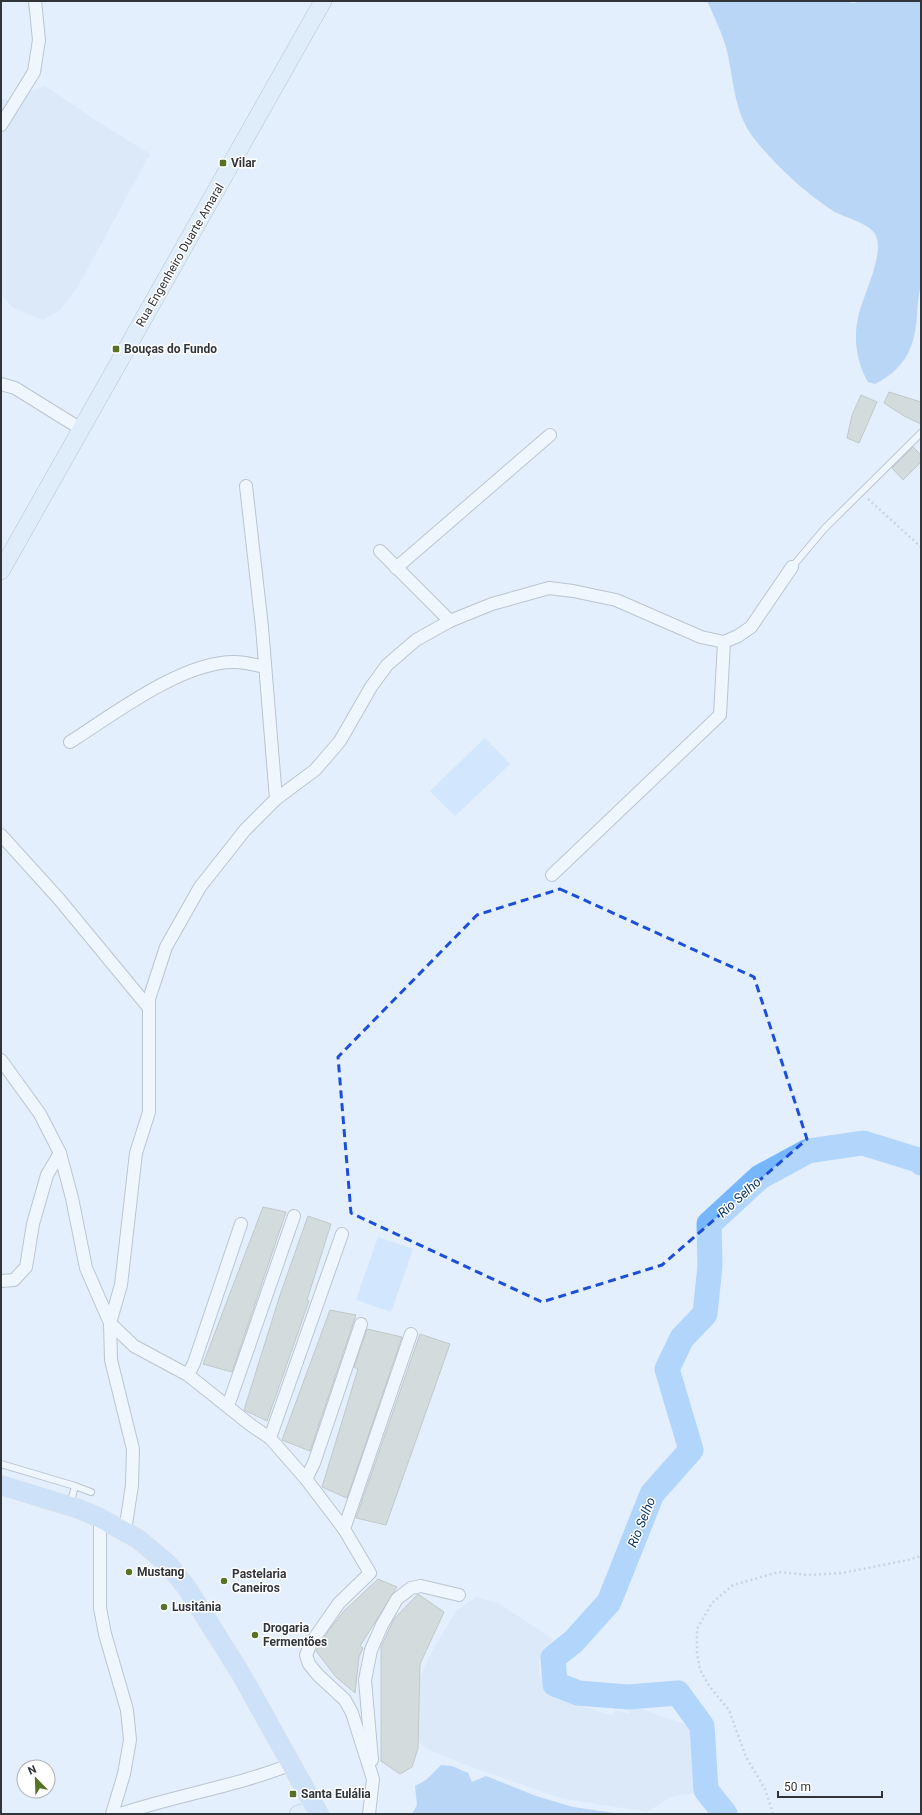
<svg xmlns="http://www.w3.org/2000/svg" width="922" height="1815" font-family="Roboto,sans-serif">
<rect width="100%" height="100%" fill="#e3effc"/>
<!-- built -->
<g fill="#d2e2f6">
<polygon points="45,86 89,116 150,154 77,288 59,311 43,320 12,307 1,293 1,99 9,100"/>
<polygon points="476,1597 498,1603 553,1639 539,1660 539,1675 554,1694 555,1698 613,1716 615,1710 629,1714 632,1706 693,1727 700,1743 701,1772 699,1792 671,1797 647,1812 560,1798 466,1765 428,1749 418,1742 420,1677 428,1661 427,1660 456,1611"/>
</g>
<!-- green -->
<g fill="#bddbfe">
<polygon points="485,738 510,764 455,816 430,791"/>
<polygon points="378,1237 413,1249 391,1312 356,1300"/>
</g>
<!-- forest -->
<g fill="#86b9f1">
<path d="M 707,1 L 845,1 L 853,3 L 862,1 L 921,1 L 921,286 C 918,294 918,305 917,314 C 915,347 906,368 875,384 L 868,382 C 857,363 853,339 858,318 C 862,297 886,253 875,234 C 868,222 841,217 830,209 C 802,190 774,164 753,137 C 734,112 734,81 727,51 C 723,35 714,16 707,1 Z"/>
<polygon points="441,1765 452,1766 468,1773 472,1782 486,1776 536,1796 573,1807 615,1813 412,1814 417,1805 415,1786 426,1780"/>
</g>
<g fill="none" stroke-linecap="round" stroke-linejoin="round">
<!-- river -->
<polyline stroke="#76b6fd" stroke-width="25" points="725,1814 706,1790 702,1726 678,1693 628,1697 578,1693 555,1684 553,1658 574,1641 609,1602 652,1494 691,1450 667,1369 682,1338 705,1314 710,1266 709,1224 760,1177 808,1151 863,1143 918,1160 921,1163"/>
</g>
<!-- building -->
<g fill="#bfc5b7" stroke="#959b8d">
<polygon points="889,392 921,402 921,424 904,416 884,403"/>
<polygon points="861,395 877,402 859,443 847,438 852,415"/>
<polygon points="913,447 921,455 921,462 903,480 892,468"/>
<polygon points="263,1207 286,1212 232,1372 203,1364"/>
<polygon points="308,1216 331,1224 307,1300 309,1301 267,1421 244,1410 280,1295"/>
<polygon points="330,1310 356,1315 310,1451 282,1440"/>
<polygon points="367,1329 402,1337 347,1498 322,1487 358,1369 354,1367"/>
<polygon points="420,1334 450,1344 386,1525 356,1518"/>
<polygon points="378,1579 397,1587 360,1646 363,1648 359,1657 355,1693 336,1677 316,1651 329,1630 344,1611"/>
<polygon points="418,1594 444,1612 420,1664 418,1748 412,1767 400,1774 381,1761 381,1647 394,1619"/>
</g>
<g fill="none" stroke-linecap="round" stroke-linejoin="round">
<!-- lane casing -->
<g stroke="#87929e" stroke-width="8">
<g id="lane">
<polyline points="792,567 825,528 921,433"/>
<polyline points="1,1464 75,1486 70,1505"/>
<polyline points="75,1486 91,1492"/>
</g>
</g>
<!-- street casing -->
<g stroke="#87929e" stroke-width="14">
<g id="street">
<polyline points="1,125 34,72 39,40 35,1"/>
<polyline points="1,384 15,388 81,429"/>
<polyline points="246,486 262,627 276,799"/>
<polyline points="380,551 450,621"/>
<polyline points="396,568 550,435"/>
<path d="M 70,742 C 114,714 183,661 235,662 C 245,662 255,665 265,667"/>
<polyline points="1,835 59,899 149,1008"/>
<polyline points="552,875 720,715 724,642"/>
<polyline points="1,1060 40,1114 60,1153 72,1198 86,1268 110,1323 134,1346 188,1375 252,1426 270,1438 306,1479 344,1529 370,1573 339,1603 311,1643 306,1655 309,1664 318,1675 345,1700 352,1713 373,1779 369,1814"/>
<polyline points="1,1281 14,1280 26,1267 33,1224 47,1175 60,1153"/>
<polyline points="188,1375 194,1363 241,1224"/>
<polyline points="228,1406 294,1216"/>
<polyline points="270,1438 342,1234"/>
<polyline points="306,1479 314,1463 361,1324"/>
<polyline points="100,1518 100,1608 105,1634 127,1710 130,1740 124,1774 112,1814"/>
<polyline points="344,1529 411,1334"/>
<polyline points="125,1531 132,1485 133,1449 111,1360 110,1323 121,1285 136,1153 149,1112 149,999 166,947 200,887 245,830 276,799 315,770 328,755 340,741 371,687 387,665 416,640 450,621 492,604 549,588 573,591 616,600 701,637 724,642 738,636 751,627 792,567"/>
<polyline points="372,1760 365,1680 371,1650 382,1625 397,1599 411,1588 421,1586 459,1595"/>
<path d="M 120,1814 C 177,1795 237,1786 292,1764"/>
</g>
</g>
<!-- secondary casing -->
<g stroke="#87929e" stroke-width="18">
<g id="secondary">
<polyline points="1,571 323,1"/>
<polyline points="298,1814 316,1809"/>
</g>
</g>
<!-- primary casing -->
<g stroke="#cecfd0" stroke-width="20">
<polyline id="primary" points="1,1485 79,1509 100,1518 138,1539 168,1564 187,1588 241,1674 319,1814"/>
</g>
<!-- path -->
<g stroke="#adb6c1" stroke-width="2.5" stroke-dasharray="2 3" stroke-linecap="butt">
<polyline points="868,499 921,547"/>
<polyline points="773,1814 765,1789 746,1757 729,1710 710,1687 700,1670 697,1653 697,1629 712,1603 733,1585 779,1572 808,1575 842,1573 908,1560 921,1556"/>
</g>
<!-- lane -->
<use href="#lane" stroke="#fff" stroke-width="6"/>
<!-- street -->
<use href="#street" stroke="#fff" stroke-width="12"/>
<!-- secondary -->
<use href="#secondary" stroke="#d9e8f9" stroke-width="17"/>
<!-- primary -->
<use href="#primary" stroke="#b2d1f4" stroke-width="19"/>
</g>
<!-- marked area -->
<path d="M0 0H922V1815H0ZM 560,889 L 754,977 L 807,1139 L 662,1265 L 542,1302 L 351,1213 L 338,1057 L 477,915 Z" fill="#e3effc" fill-opacity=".55" fill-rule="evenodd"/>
<path fill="none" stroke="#1d4ed8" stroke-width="3" stroke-dasharray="8 5" stroke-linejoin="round" d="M 560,889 L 754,977 L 807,1139 L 662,1265 L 542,1302 L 351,1213 L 338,1057 L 477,915 Z"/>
<!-- markers -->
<g fill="#587225" stroke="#fff" stroke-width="1.5">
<rect x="219" y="159" width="8" height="8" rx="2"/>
<rect x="112" y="345" width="8" height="8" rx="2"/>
<circle cx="129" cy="1572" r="4"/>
<circle cx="224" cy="1581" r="4"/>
<circle cx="164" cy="1607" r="4"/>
<circle cx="255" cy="1635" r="4"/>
<rect x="289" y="1790" width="8" height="8" rx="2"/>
</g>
<g text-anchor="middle" stroke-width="3" stroke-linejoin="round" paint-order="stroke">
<!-- poi labels -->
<g font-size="12" font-weight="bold" fill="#31353a" stroke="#fff" text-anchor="start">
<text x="231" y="167">Vilar</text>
<text x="124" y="353">Bouças do Fundo</text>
<text x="137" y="1576">Mustang</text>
<text x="232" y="1578">Pastelaria<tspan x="232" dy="14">Caneiros</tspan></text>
<text x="172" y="1611">Lusitânia</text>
<text x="263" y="1632">Drogaria<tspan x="263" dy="14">Fermentões</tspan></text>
<text x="301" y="1798">Santa Eulália</text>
</g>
<!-- street labels -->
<g font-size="12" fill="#31353a" stroke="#fff">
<text transform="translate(180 255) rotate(-60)" y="4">Rua Engenheiro Duarte Amaral</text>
</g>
<!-- water labels -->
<g font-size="13" font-style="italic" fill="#0b3965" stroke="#fff">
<text transform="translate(739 1197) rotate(-42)" y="5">Rio Selho</text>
<text transform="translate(641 1522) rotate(-68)" y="5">Rio Selho</text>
</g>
</g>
<!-- border -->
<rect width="922" height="1815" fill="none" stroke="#31353a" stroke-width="4"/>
<!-- north arrow -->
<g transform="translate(36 1779) rotate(337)"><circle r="19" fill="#ffffff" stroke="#adaeb0"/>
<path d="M0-3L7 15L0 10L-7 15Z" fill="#587225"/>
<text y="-6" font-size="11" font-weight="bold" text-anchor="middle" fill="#31353a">N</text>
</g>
<!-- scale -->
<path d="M778 1791v6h104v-6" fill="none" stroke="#31353a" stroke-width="2"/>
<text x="784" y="1791" font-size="12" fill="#31353a" stroke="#ffffff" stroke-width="3" paint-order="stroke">50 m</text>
</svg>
